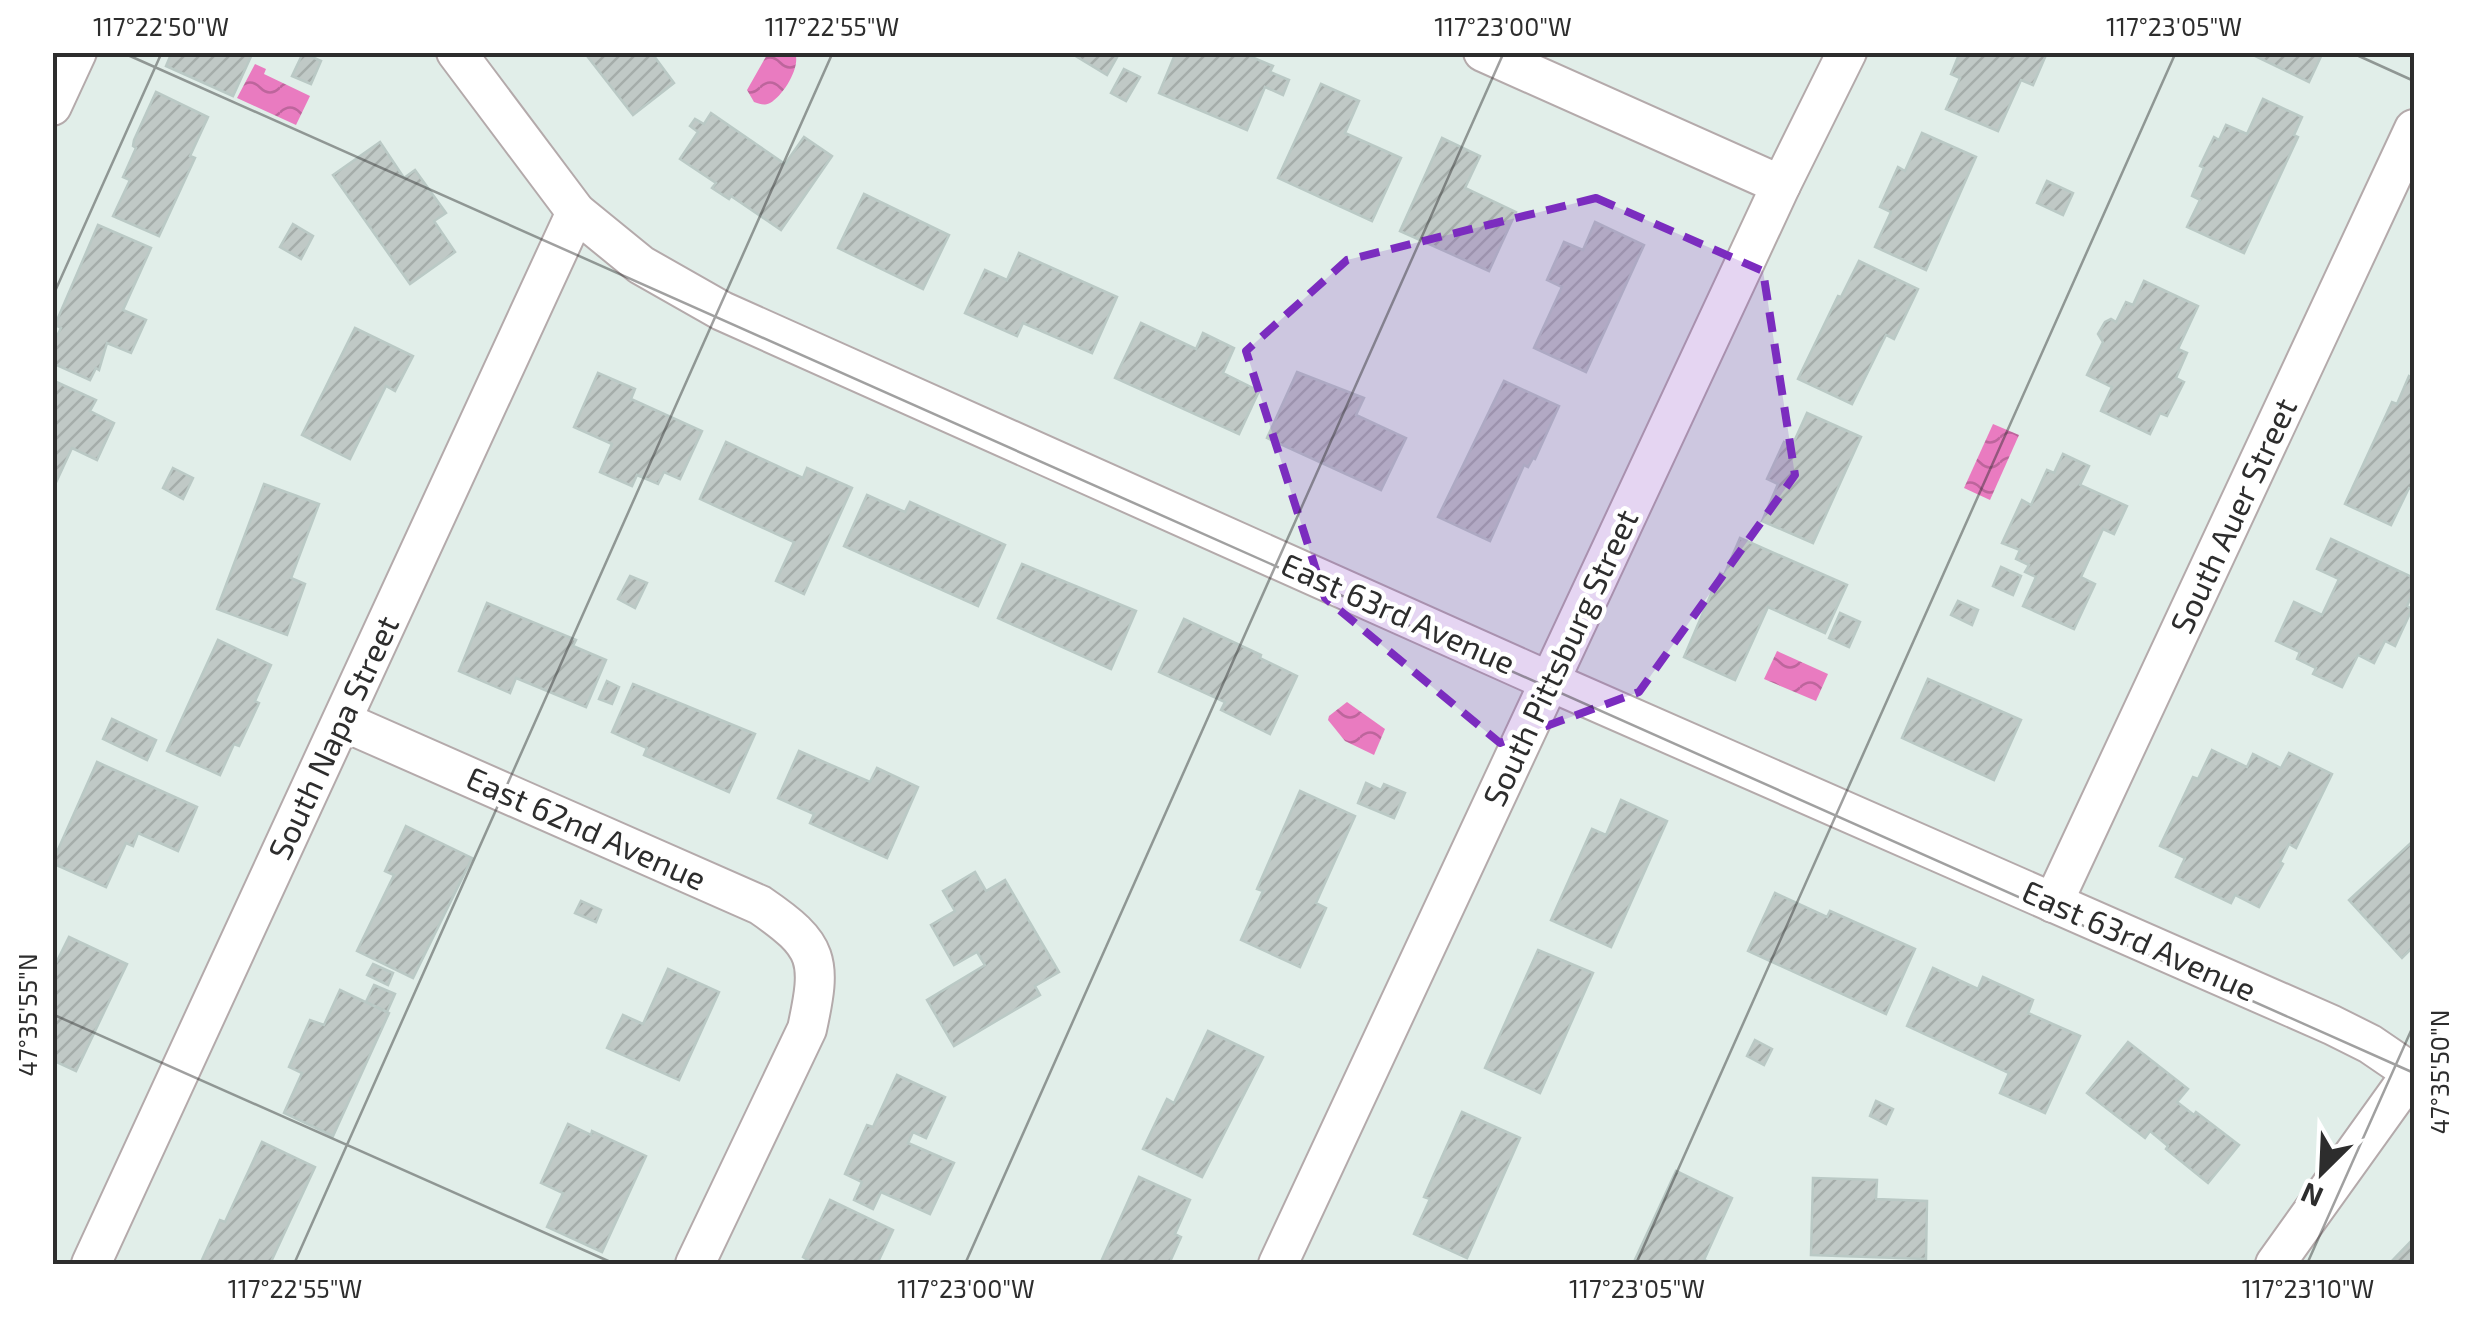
<svg xmlns="http://www.w3.org/2000/svg" width="2467" height="1317" font-family="'Exo 2',sans-serif">
<defs>
<pattern id="water-waves" width="16" height="10" patternUnits="userSpaceOnUse" patternTransform="scale(2.5)"><rect width="16" height="10" fill="#e97bc0"/><path d="M0 5q4-4 8 0t8 0" fill="none" stroke="#bd659c"/></pattern>
<pattern id="building-hatch" width="6" height="6" patternUnits="userSpaceOnUse" patternTransform="scale(2.5)"><rect width="6" height="6" fill="#c0c9c6"/><path d="M-1 1l2-2M0 6l6-6M5 7l2-2" fill="none" stroke="#a5adaa"/></pattern>
</defs>
<rect width="100%" height="100%" fill="#e1eee9"/>
<!-- water -->
<g fill="url(#water-waves)">
<path d="M 768,53 L 795,53 C 801,66 784,95 770,103 C 763,106 761,104 754,102 L 747,90 Z"/>
<polygon points="255,64 266,69 264,74 310,96 296,125 237,98"/>
<polygon points="1993,424 2019,435 1990,500 1964,488"/>
<polygon points="1777,651 1828,674 1816,701 1764,679"/>
<polygon points="1347,702 1385,729 1374,755 1345,741 1328,720 1329,716"/>
</g>
<!-- building -->
<g fill="url(#building-hatch)" stroke="#bac9c5" stroke-width="2.5">
<polygon points="172,52 253,52 233,96 166,66"/>
<polygon points="584,52 651,52 674,83 633,115"/>
<polygon points="1069,52 1120,52 1107,75"/>
<polygon points="1176,52 1240,52 1273,66 1270,72 1289,80 1283,95 1265,87 1247,130 1159,93"/>
<polygon points="1960,52 2046,55 2033,85 2021,80 1998,131 1946,109 1960,78 1951,74"/>
<polygon points="2247,52 2323,52 2309,82"/>
<polygon points="303,53 321,61 311,84 292,76"/>
<polygon points="1124,69 1140,77 1126,101 1111,93"/>
<polygon points="1321,84 1359,101 1345,133 1401,158 1372,221 1278,178"/>
<polygon points="156,92 208,117 190,156 195,158 159,236 113,216 130,180 123,177 136,148 133,146 134,140"/>
<polygon points="2263,99 2302,117 2294,135 2298,137 2244,253 2187,227 2200,200 2192,196 2204,168 2200,166 2214,137 2219,140 2226,125 2247,134"/>
<polygon points="711,113 785,164 804,137 832,156 781,230 731,196 729,199 712,188 716,183 680,159 698,132 690,126 695,119 704,124"/>
<polygon points="1922,133 1976,157 1926,270 1875,247 1891,212 1880,207 1898,167 1905,171"/>
<polygon points="1442,138 1480,156 1465,188 1516,212 1489,271 1400,231"/>
<polygon points="380,142 404,178 415,170 446,213 434,221 455,252 410,284 333,175"/>
<polygon points="2047,181 2073,193 2063,215 2037,203"/>
<polygon points="864,194 949,235 923,289 838,248"/>
<polygon points="1595,222 1644,245 1586,372 1534,348 1562,287 1547,280 1564,242 1583,250"/>
<polygon points="293,224 313,236 301,259 280,247"/>
<polygon points="98,225 151,248 123,310 146,320 131,353 107,343 99,370 96,368 90,380 52,363 52,346 61,328 55,325"/>
<polygon points="1019,253 1117,297 1092,353 1023,323 1017,336 965,313 985,270 1007,280"/>
<polygon points="1859,261 1918,289 1894,339 1886,335 1852,404 1798,379 1838,296 1841,297"/>
<polygon points="2144,281 2198,306 2178,349 2187,353 2176,378 2184,382 2167,416 2160,413 2150,434 2101,411 2112,387 2087,375 2103,342 2098,334 2105,322 2111,319 2116,322 2126,302 2133,305"/>
<polygon points="1141,323 1196,349 1203,333 1234,348 1223,373 1259,391 1239,434 1115,378"/>
<polygon points="355,328 413,356 395,391 386,386 350,459 302,435"/>
<polygon points="1297,372 1364,398 1356,415 1406,438 1381,490 1267,438"/>
<polygon points="598,373 635,389 631,399 702,431 680,479 664,472 658,484 637,475 632,486 600,472 612,444 574,427"/>
<polygon points="2409,376 2414,379 2414,490 2409,488 2391,525 2345,504 2392,402 2397,404"/>
<polygon points="52,380 96,400 90,411 114,423 97,460 72,448 52,491"/>
<polygon points="1504,381 1559,406 1535,459 1533,458 1528,467 1524,465 1490,541 1438,517"/>
<polygon points="1807,413 1861,437 1813,543 1762,521 1778,484 1767,479 1784,442 1792,446"/>
<polygon points="726,442 803,478 807,468 852,488 804,594 776,581 794,542 700,499"/>
<polygon points="2063,454 2089,466 2080,485 2127,506 2114,534 2103,529 2081,577 2095,584 2074,629 2023,606 2036,577 2025,572 2029,565 2016,559 2020,550 2002,543 2022,500 2031,505 2047,470 2054,473"/>
<polygon points="173,468 193,478 183,499 163,488"/>
<polygon points="264,484 319,504 291,578 305,584 287,635 217,609"/>
<polygon points="867,495 905,512 910,502 1005,545 978,606 844,546"/>
<polygon points="1740,538 1847,585 1825,633 1768,607 1735,680 1684,657 1720,573 1724,575"/>
<polygon points="2331,539 2414,578 2414,590 2407,606 2412,609 2395,646 2385,641 2374,663 2358,655 2342,687 2313,674 2316,668 2297,659 2300,652 2276,641 2294,602 2322,615 2339,579 2317,569"/>
<polygon points="1022,564 1136,611 1111,669 998,618"/>
<polygon points="2001,567 2021,576 2013,595 1993,586"/>
<polygon points="630,576 647,583 635,608 618,599"/>
<polygon points="1958,601 1978,610 1972,625 1951,615"/>
<polygon points="487,603 576,640 573,646 606,660 586,707 516,678 510,693 459,671"/>
<polygon points="1840,613 1860,622 1849,647 1829,638"/>
<polygon points="1184,619 1261,655 1260,658 1297,676 1270,734 1221,710 1225,702 1159,672"/>
<polygon points="218,640 271,665 255,701 259,703 239,746 234,744 220,775 167,751"/>
<polygon points="1928,679 2021,720 1994,780 1902,738"/>
<polygon points="607,681 619,687 612,704 599,699"/>
<polygon points="633,684 755,734 729,792 644,755 647,748 612,732"/>
<polygon points="112,719 156,740 147,760 103,739"/>
<polygon points="2212,750 2247,767 2253,754 2281,768 2289,753 2332,774 2296,848 2289,844 2280,862 2283,864 2259,907 2235,895 2231,903 2176,877 2185,858 2160,846 2193,777 2198,779"/>
<polygon points="799,751 870,782 877,768 918,787 887,858 810,823 814,814 778,798"/>
<polygon points="97,762 197,807 178,851 138,833 133,846 126,843 106,887 52,863"/>
<polygon points="1366,783 1381,790 1384,784 1405,793 1394,818 1358,803"/>
<polygon points="1300,791 1355,816 1316,903 1326,908 1300,967 1241,940 1263,891 1257,889"/>
<polygon points="1621,800 1667,821 1611,947 1551,920 1592,829 1606,835"/>
<polygon points="406,826 472,858 413,978 357,951 394,875 385,871"/>
<polygon points="2414,840 2414,946 2402,958 2349,900"/>
<polygon points="975,872 986,891 1005,880 1059,972 1035,986 1040,995 954,1046 927,1000 985,965 977,952 954,965 931,925 955,911 943,891"/>
<polygon points="1775,893 1827,917 1830,911 1915,949 1886,1014 1748,951"/>
<polygon points="581,901 601,910 596,922 575,913"/>
<polygon points="69,937 127,964 76,1071 52,1060 52,971"/>
<polygon points="1538,950 1593,973 1540,1093 1485,1068"/>
<polygon points="373,964 393,973 388,985 367,975"/>
<polygon points="1933,968 1978,989 1983,977 2033,1000 2028,1013 2080,1036 2045,1113 2000,1093 2009,1073 1907,1026"/>
<polygon points="668,969 719,992 679,1080 607,1048 623,1015 643,1024"/>
<polygon points="374,985 395,994 387,1012 366,1002"/>
<polygon points="340,990 389,1013 333,1136 284,1113 302,1073 289,1067 310,1020 324,1025"/>
<polygon points="1208,1031 1263,1057 1202,1177 1143,1149 1167,1099 1174,1103"/>
<polygon points="1755,1040 1772,1049 1764,1065 1747,1056"/>
<polygon points="2128,1042 2188,1089 2177,1102 2194,1115 2196,1112 2239,1145 2208,1183 2166,1149 2168,1146 2150,1131 2145,1138 2087,1093"/>
<polygon points="897,1075 945,1097 926,1138 913,1132 908,1143 954,1163 930,1214 881,1192 873,1209 854,1200 862,1182 845,1174 867,1125 873,1127"/>
<polygon points="1876,1101 1893,1109 1886,1124 1870,1116"/>
<polygon points="1462,1112 1520,1138 1467,1258 1414,1234 1430,1199 1424,1197"/>
<polygon points="568,1124 591,1135 592,1131 646,1156 602,1252 547,1227 563,1193 541,1183"/>
<polygon points="262,1142 315,1167 270,1264 201,1262 220,1220 225,1222"/>
<polygon points="1676,1171 1732,1198 1704,1260 1714,1264 1633,1264"/>
<polygon points="1139,1177 1190,1200 1175,1234 1181,1237 1169,1264 1100,1264"/>
<polygon points="1813,1178 1877,1180 1876,1199 1927,1201 1926,1259 1811,1255"/>
<polygon points="830,1200 893,1230 877,1264 814,1264 803,1257"/>
<polygon points="2414,1238 2414,1264 2392,1264 2390,1263"/>
</g>
<g fill="none" stroke-linecap="round" stroke-linejoin="round">
<!-- minor casing -->
<g stroke="#b4aaab" stroke-width="42">
<g id="minor">
<polyline points="456,52 576,212 641,265 722,311 1551,682 2332,1025 2370,1044 2414,1074"/>
<polyline points="1483,52 1781,185"/>
<polyline points="52,106 77,52"/>
<path d="M 342,721 L 760,905 C 820,946 822,960 807,1029 L 695,1264"/>
<polyline points="2053,903 2414,129"/>
<polyline points="91,1264 576,212"/>
<polyline points="1278,1264 1781,185 1847,52"/>
<polyline points="2275,1264 2414,1070"/>
</g>
</g>
<!-- minor -->
<use href="#minor" stroke="#fff" stroke-width="38"/>
</g>
<!-- marked area -->
<path fill="#7b2cbf" fill-opacity="0.2" stroke="#7b2cbf" stroke-width="8" stroke-dasharray="20 12" stroke-linejoin="round" d="M 1596,198 L 1763,271 L 1795,475 L 1639,692 L 1500,743 L 1325,598 L 1246,351 L 1347,260 Z"/>
<!-- ticks -->
<path fill="none" stroke="#2d2d2d" stroke-width="2.5" stroke-opacity="0.45" d="M 121,52 L 2414,1073M 2350,52 L 2414,81M 52,298 L 162,52M 52,1014 L 615,1264M 294,1264 L 833,52M 965,1264 L 1504,52M 1636,1264 L 2176,52M 2307,1264 L 2414,1024"/>
<g text-anchor="middle" stroke-width="9" stroke-linejoin="round" paint-order="stroke">
<!-- street labels -->
<g font-size="32" fill="#2d2d2d" stroke="#fff">
<text transform="translate(2234 516) rotate(-65)" y="11">South Auer Street</text>
<text transform="translate(1398 614) rotate(24)" y="11">East 63rd Avenue</text>
<text transform="translate(1561 658) rotate(-65)" y="11">South Pittsburg Street</text>
<text transform="translate(334 738) rotate(-65)" y="11">South Napa Street</text>
<text transform="translate(586 829) rotate(24)" y="11">East 62nd Avenue</text>
<text transform="translate(2139 941) rotate(24)" y="11">East 63rd Avenue</text>
</g>
</g>
<!-- border -->
<rect width="2467" height="1317" fill="none" stroke="#ffffff" stroke-width="110"/>
<!-- north arrow -->
<g transform="translate(2322 1172) rotate(204)" stroke="#ffffff" stroke-width="8" paint-order="stroke">
<path d="M0-8L18 38L0 25L-18 38Z" fill="#2d2d2d"/>
<text y="-15" font-size="28" font-weight="bold" text-anchor="middle" fill="#2d2d2d">N</text>
</g>
<rect x="55" y="55" width="2357" height="1207" fill="none" stroke="#2d2d2d" stroke-width="4"/>
<g font-size="25" text-anchor="middle" fill="#2d2d2d">
<text x="161" y="36">117°22'50"W</text>
<text x="832" y="36">117°22'55"W</text>
<text x="1503" y="36">117°23'00"W</text>
<text x="2174" y="36">117°23'05"W</text>
<text transform="translate(28 1015) rotate(-90)" y="9">47°35'55"N</text>
<text transform="translate(2440 1072) rotate(-90)" y="9">47°35'50"N</text>
<text x="295" y="1298">117°22'55"W</text>
<text x="966" y="1298">117°23'00"W</text>
<text x="1637" y="1298">117°23'05"W</text>
<text x="2308" y="1298">117°23'10"W</text>
</g>
</svg>
